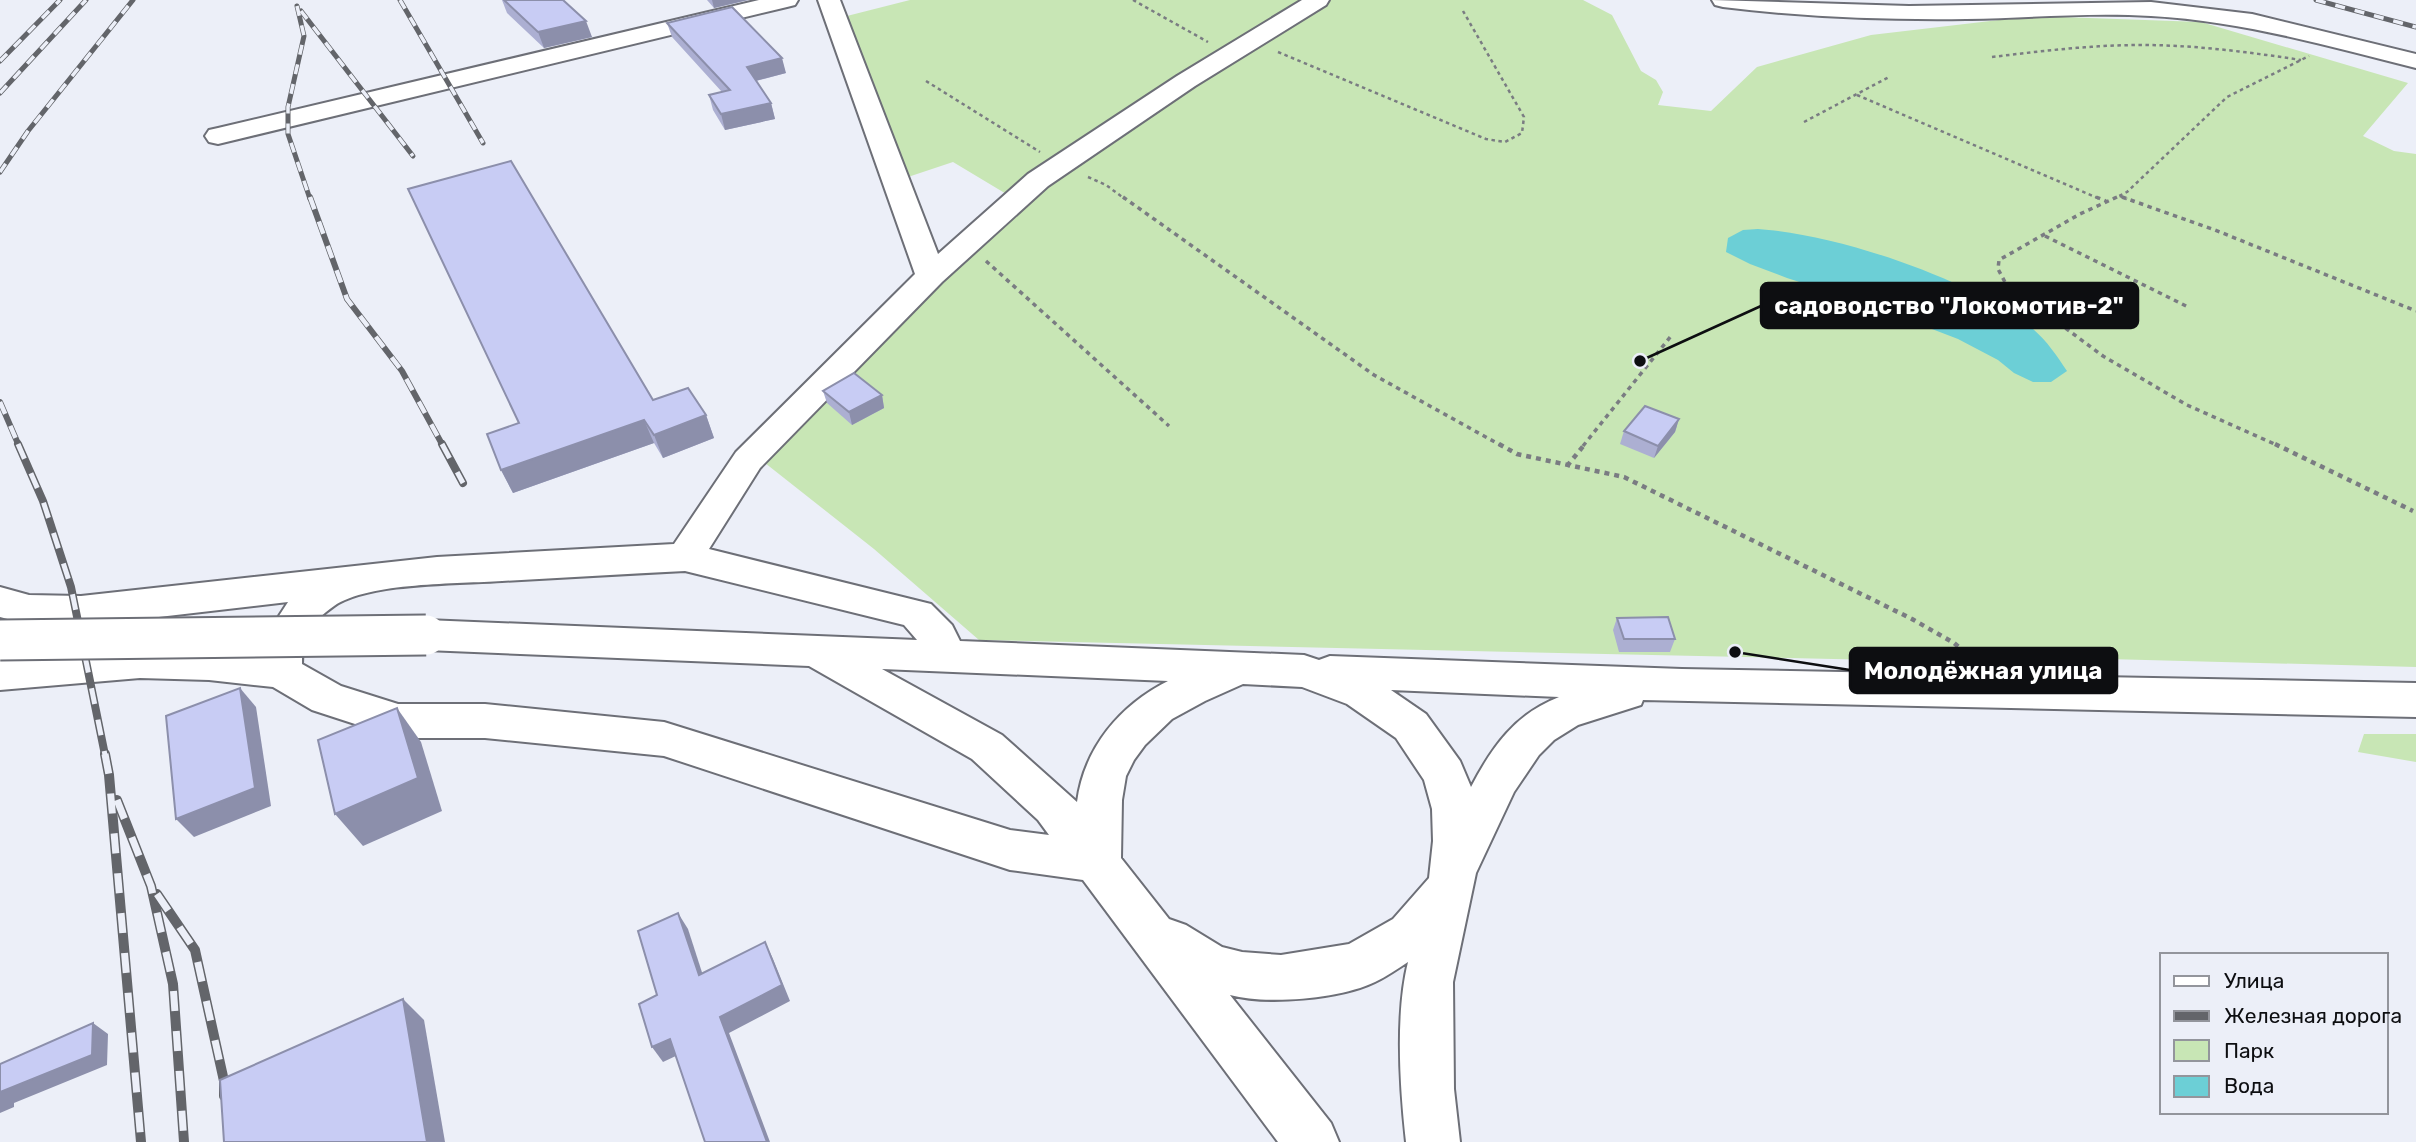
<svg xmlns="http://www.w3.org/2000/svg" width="2416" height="1142" font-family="Rubik,sans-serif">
<rect width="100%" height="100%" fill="#eceff8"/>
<!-- green -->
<g fill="#c8e6b5">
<polygon points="910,0 1583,0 1612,15 1641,71 1656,80 1663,92 1658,105 1711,111 1757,67 1871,35 2033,16 2201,22 2408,83 2363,136 2394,151 2416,154 2416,667 2031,657 2011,663 979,640 874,549 765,463 966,255 1023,204 953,162 902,179 843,17"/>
<polygon points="2364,734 2416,734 2416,762 2358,752"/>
</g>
<!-- water -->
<path fill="#6ccfd6" d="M 1758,229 C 1837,234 1971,279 2033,329 C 2047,341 2057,356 2067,371 L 2051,382 L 2033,382 L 2014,373 L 1998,360 L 1958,339 L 1859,301 L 1787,278 L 1750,264 L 1726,252 L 1728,238 L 1743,230 Z"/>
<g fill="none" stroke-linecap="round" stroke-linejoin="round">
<!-- minor casing -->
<g stroke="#6d6f77" stroke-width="4">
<g id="minor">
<polygon points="759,0 798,0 795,5 787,7 218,144 209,142 205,136 209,130 218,128"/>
<path d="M 818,0 L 840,0 L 938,254 L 1028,174 L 1177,76 L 1302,0 L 1329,0 L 1326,5 L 1195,86 L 1048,186 L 942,282 L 760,468 L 709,549 L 931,604 L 952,625 L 960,641 L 1304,655 L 1319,660 L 1330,656 L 1682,669 L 2416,683 L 2416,717 L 1643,700 L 1641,705 L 1578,725 L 1554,740 L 1539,755 L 1514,792 L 1476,873 L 1453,982 L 1454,1089 L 1460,1142 L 1406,1142 C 1400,1088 1395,1015 1408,962 C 1397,969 1386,977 1375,982 C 1340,999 1267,1005 1230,995 L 1331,1123 L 1339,1142 L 1278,1142 L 1083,880 L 1010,870 L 664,756 L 485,738 L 398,738 L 312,710 L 273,687 L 209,680 L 140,678 L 0,690 L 0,658 C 87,648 174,642 261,654 L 262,642 L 288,602 L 81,626 C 53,627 27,625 0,617 L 0,587 L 29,595 L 81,596 L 437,557 L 674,544 L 736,452 L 915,274 ZM 685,571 L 904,625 L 917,640 L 426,620 L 412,624 L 406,635 L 412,646 L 426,650 L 809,666 L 972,759 L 1038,820 L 1049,835 L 1010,830 L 664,722 L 485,704 L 398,704 L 341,686 L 302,664 C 302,637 311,622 334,606 C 369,582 459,584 502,581 C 563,578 624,574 685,571 ZM 882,669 L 1168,681 C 1120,705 1084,748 1077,802 L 1002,735 ZM 1243,684 L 1302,687 L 1347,704 L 1396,738 L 1424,780 L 1432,809 L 1433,841 L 1429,878 L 1393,919 L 1349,944 L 1281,955 L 1242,952 L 1222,947 L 1186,925 L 1169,919 L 1121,858 L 1122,800 L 1126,776 L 1134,760 L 1145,745 L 1172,719 L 1205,701 ZM 1391,690 L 1559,697 C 1515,714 1492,747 1471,787 L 1460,761 L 1426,714 Z"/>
<path d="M 1712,0 L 1909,6 L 2151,2 L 2252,14 L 2416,54 L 2416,68 C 2328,46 2242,21 2151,16 C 2090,12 2028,18 1966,19 C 1885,20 1804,17 1723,7 L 1715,5 Z"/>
</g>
</g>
<!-- path-far2 -->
<g stroke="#7a7c82" stroke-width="2.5" stroke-dasharray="3.5 3.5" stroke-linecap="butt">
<polyline points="1133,0 1208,42"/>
<polyline points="1278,52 1486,139 1505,142 1522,133 1524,117 1463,11"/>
<path d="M 1992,57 C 2042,51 2091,45 2141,45 C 2195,45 2248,52 2301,60"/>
<polyline points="926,81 1040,152"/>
<polyline points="1857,95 2100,199"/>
<polyline points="1804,122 1889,77"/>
<polyline points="1088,177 1106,185 1125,199"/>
<polyline points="2120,196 2127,199"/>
<polyline points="2113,199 2127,192 2227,97 2309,56"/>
</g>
<!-- path-far1 -->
<g stroke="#7a7c82" stroke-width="3.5" stroke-dasharray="4.5 4.5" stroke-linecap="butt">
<polyline points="1123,197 1374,375 1502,446"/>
<polyline points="2096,197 2106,201"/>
<polyline points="2117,197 2080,214 1999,260 1998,269 2006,284 2103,356 2187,405 2279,446"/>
<polyline points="2122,197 2215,230 2416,311"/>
<polyline points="2045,236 2190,308"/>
<polyline points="986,261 1169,426"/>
<polyline points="1583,446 1671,336"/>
</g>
<!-- path -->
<g stroke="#7a7c82" stroke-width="4.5" stroke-dasharray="5 5" stroke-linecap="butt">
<polyline points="1499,444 1517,454 1624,477 1912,619 1954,643 1974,660"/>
<polyline points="2275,444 2413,511"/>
<polyline points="1567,466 1585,444"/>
</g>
<!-- minor -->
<use href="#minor" fill="#fff" fill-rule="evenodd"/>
<!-- rail-far3 casing -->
<g stroke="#63656a" stroke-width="5">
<g id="rail-far3">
<polyline points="400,0 483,143"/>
<polyline points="2316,0 2416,27"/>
<polyline points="297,6 304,36 288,107 288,134 310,199"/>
<polyline points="301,11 413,156"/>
<polyline points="0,61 60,0"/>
<polyline points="0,93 86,0"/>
<polyline points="0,172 28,131 133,0"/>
</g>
</g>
<!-- rail-far2 casing -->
<g stroke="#63656a" stroke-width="6">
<g id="rail-far2">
<polyline points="310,197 347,299 402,371 443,446"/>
<polyline points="0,402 19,446"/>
</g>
</g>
<!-- rail-far1 casing -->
<g stroke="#63656a" stroke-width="8">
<g id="rail-far1">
<polyline points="18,444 43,501 71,587 105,755"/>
<polyline points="442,444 463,483"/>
</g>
</g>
<!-- rail casing -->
<g stroke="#63656a" stroke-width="10">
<g id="rail">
<polyline points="105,754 109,775 141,1142"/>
<polyline points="117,800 151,886 173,984 184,1142"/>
<polyline points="157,894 195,950 224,1081 224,1096"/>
</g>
</g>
<!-- rail-far3 -->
<use href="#rail-far3" stroke="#eceff8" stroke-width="3.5" stroke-dasharray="10" stroke-linecap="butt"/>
<!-- rail-far2 -->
<use href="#rail-far2" stroke="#eceff8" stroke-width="4.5" stroke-dasharray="13" stroke-linecap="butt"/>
<!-- rail-far1 -->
<use href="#rail-far1" stroke="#eceff8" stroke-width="5" stroke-dasharray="16" stroke-linecap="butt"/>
<!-- rail -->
<use href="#rail" stroke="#eceff8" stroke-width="7" stroke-dasharray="20" stroke-linecap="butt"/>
<!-- minor-bridge casing -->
<g stroke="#6d6f77" stroke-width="43" stroke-linecap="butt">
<polyline id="minor-bridge" points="0,640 426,635"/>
</g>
<!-- minor-bridge -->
<use href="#minor-bridge" stroke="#fff" stroke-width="39"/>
</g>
<!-- wall -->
<g fill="#acafd2">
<polygon points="502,0 563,0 592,37 544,48 507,13"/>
<polygon points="707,0 748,0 714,8"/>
<polygon points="667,23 786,73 756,81 771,103 775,119 725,130 713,110 709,95 722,92 672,37"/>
<polygon points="823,391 882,395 884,408 852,425 827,403"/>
<polygon points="653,400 706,415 714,438 663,458 654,443 513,493 501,470"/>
<polygon points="1679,419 1675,432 1654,458 1620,444 1624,431"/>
<polygon points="1617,618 1675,639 1670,652 1619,652 1613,630"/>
</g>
<!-- shaded-wall -->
<g fill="#8c8fab">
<polygon points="712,0 748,0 714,8"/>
<polygon points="586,21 592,37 544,48 538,32"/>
<polygon points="782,58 786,73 751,82 747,67"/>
<polygon points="771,103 775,119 725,130 721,114"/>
<polygon points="882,395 884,408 852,425 849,412"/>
<polygon points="706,415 714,438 663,458 654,435"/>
<polygon points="1679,419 1675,432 1654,458 1658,446"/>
<polygon points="644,420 654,443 513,493 501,470"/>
<polygon points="240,688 256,707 271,806 194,837 176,819"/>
<polygon points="397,708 421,742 442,811 363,846 335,814"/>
<polygon points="678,913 688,929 708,991 699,975"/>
<polygon points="765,942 773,959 790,1001 729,1033 770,1142 767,1142 720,1017"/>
<polygon points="403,999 424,1020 445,1142 427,1142"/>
<polygon points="93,1023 108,1034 107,1065 14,1103 14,1107 0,1113 0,1092"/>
<polygon points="670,1039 680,1054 663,1062 652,1047"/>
</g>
<!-- building -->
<g fill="#c8ccf4" stroke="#8c8fab" stroke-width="2">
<polygon points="504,0 563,0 586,21 538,32"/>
<polygon points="732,7 782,58 747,67 771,103 721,114 709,95 730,90 667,23"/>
<polygon points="511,161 653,400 688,388 706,415 654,435 644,420 501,470 487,434 519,423 408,189"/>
<polygon points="854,373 882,395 849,412 823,391"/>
<polygon points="1645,406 1679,419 1658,446 1624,431"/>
<polygon points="1668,617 1675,639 1624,639 1617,618"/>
<polygon points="240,688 255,788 176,819 166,716"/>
<polygon points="397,708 418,778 335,814 318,740"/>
<polygon points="678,913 699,975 765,942 782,985 720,1017 767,1142 705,1142 670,1039 652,1047 639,1004 657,995 638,931"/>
<polygon points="403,999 427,1142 224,1142 220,1080"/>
<polygon points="93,1023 92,1055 0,1092 0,1064"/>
</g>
<!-- callouts -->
<path fill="none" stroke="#0d0e11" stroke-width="2.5" d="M1640 361L1761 306M1735 652L1850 670"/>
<g fill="#0d0e11" stroke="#eceff8" stroke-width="2.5">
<circle cx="1640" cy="361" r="7"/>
<circle cx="1735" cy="652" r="7"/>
</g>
<g fill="#0d0e11" stroke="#0d0e11" stroke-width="2.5">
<rect x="1761" y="283" width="377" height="45" rx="7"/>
<rect x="1850" y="648" width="267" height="45" rx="7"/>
</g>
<g font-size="24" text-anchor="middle" font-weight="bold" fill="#fff">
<text x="1949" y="314">садоводство "Локомотив-2"</text>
<text x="1983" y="679">Молодёжная улица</text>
</g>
<!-- legend -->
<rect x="2160" y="953" width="228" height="161" fill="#eceff8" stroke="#93959c" stroke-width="2"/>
<rect x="2174" y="976" width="35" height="10" fill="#ffffff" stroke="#93959c" stroke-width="2"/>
<text x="2224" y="988" font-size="21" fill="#0d0e11">Улица</text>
<rect x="2174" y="1011" width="35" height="10" fill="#63656a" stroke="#93959c" stroke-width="2"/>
<text x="2224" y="1023" font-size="21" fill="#0d0e11">Железная дорога</text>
<rect x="2174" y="1040" width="35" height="21" fill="#c8e6b5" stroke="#93959c" stroke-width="2"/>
<text x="2224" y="1058" font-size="21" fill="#0d0e11">Парк</text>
<rect x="2174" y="1076" width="35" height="21" fill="#6ccfd6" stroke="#93959c" stroke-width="2"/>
<text x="2224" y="1093" font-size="21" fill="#0d0e11">Вода</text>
</svg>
